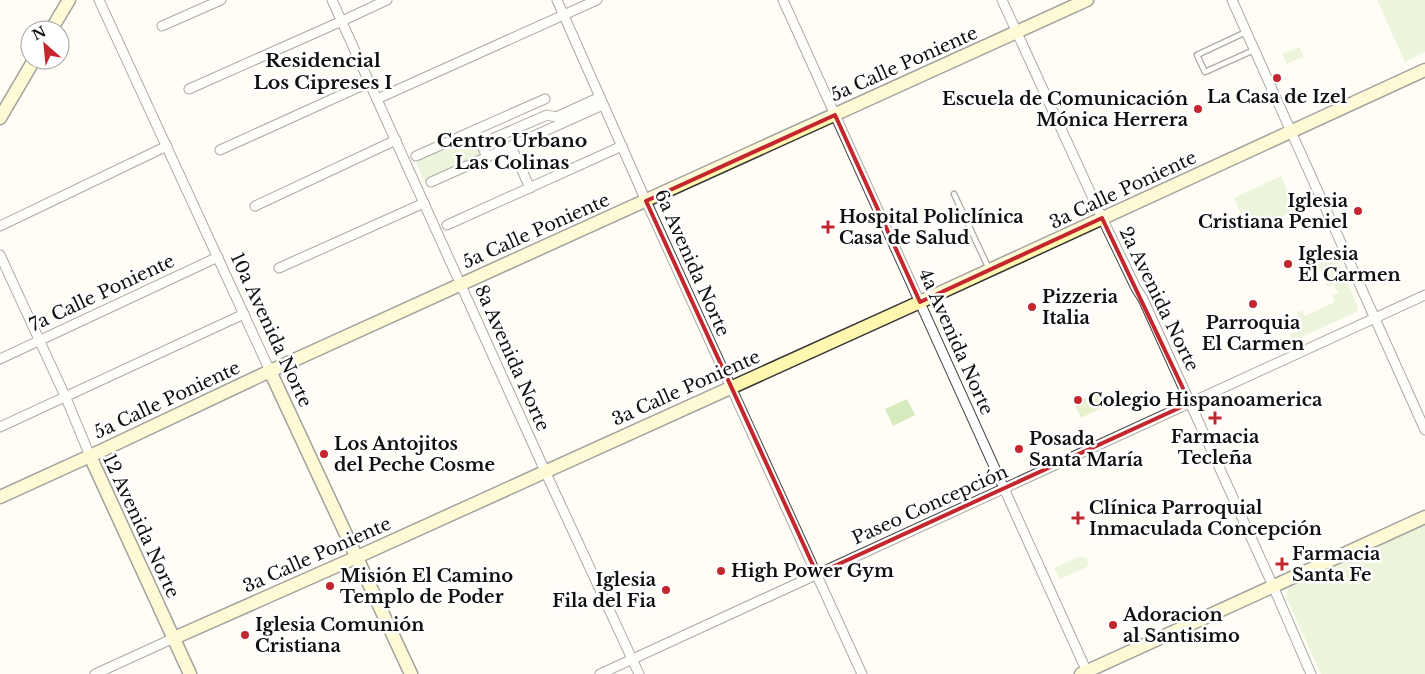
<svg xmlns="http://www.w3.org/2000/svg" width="1425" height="674" font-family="'Libre Baskerville',serif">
<rect width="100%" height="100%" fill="#fffdf5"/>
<!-- green -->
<g fill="#d5ebbd">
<polygon points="1377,0 1425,0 1425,52 1405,62"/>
<polygon points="1299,47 1304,56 1287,64 1282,54"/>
<polygon points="472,134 483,157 425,183 415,160"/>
<polygon points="1281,176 1296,210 1249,232 1234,198"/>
<polygon points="1332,249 1358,307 1356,312 1293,341 1290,334 1303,328 1297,313 1302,310 1305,316 1335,302 1332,296 1338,293 1334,285 1328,287 1314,257"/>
<polygon points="907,399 915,415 893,426 885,409"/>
<polygon points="1253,429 1257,437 1239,446 1235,438"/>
<polygon points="1425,524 1425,674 1321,674 1286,597 1288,588"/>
<polygon points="1081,556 1087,558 1088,564 1087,567 1060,579 1054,568"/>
</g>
<!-- pitch -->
<polygon fill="#e6f2cf" points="1097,392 1104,407 1081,418 1074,403"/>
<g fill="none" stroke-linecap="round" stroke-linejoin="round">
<!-- lane casing -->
<g stroke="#444" stroke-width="7">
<g id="lane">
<polyline points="1246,32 1197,55 1205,72 1254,50"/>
<polyline points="954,194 989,269"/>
</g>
</g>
<!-- street casing -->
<g stroke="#444" stroke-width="11">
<g id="street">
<polyline points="99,0 270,371"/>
<polyline points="332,0 545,471 639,674"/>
<polyline points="557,0 646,201 862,674"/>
<polyline points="783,0 1088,674"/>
<polyline points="1002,0 1102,218 1136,288 1143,299 1273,586 1311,674"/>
<polyline points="1232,0 1425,430"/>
<polyline points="162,26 221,0"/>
<polyline points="189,89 342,21 387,0"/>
<polyline points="377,99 597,0"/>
<polyline points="475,130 487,157"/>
<polyline points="494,138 547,115 556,117 600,97"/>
<polyline points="511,146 530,188"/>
<polyline points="220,150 370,82"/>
<polyline points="416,156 545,99"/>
<polyline points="431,182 603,105"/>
<polyline points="255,206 396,140"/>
<polyline points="447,225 622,146"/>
<polyline points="0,226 167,146"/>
<polyline points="0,255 66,398 90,456"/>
<polyline points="279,268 424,203"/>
<polyline points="0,359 218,257"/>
<polyline points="0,427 244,314"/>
<polyline points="95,674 174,638"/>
<polyline points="600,674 1425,295"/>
</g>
</g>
<!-- secondary casing -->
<g stroke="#333" stroke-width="15">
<g id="secondary">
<polyline points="51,30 69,0"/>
<polyline points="0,118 34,60"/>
<polyline points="270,371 411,674"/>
<polyline points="90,456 190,674"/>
<polyline points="0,497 90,456 270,371 1087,0"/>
<polyline points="174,638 357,557 920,302 1425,70"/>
<polyline points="1081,674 1425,517"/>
</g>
</g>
<!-- lane -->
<use href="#lane" stroke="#fff" stroke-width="4.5"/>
<!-- street -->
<use href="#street" stroke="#fff" stroke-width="9"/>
<!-- secondary -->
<use href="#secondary" stroke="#fff6b0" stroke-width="12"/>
</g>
<!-- marked area -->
<path d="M0 0H1425V674H0ZM 835,115 L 920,302 L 1102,218 L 1190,403 L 817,574 L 646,201 Z" fill="#fffdf5" fill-opacity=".55" fill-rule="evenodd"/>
<path fill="none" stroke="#c4262e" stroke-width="4" stroke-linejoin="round" d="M 835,115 L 920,302 L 1102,218 L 1190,403 L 817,574 L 646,201 Z"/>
<!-- markers -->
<g fill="#c4262e" stroke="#fff" stroke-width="2">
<circle cx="1277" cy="78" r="5"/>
<circle cx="1198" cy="109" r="5"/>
<circle cx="1358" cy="211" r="5"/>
<path d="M825.5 219.5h5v5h5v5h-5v5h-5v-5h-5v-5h5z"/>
<circle cx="1288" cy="264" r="5"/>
<circle cx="1253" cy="304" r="5"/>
<circle cx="1032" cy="307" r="5"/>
<circle cx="1078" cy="400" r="5"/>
<path d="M1212.5 410.5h5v5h5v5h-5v5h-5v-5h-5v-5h5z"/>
<circle cx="1019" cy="449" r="5"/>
<circle cx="324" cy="454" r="5"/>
<path d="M1075.5 510.5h5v5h5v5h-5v5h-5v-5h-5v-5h5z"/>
<path d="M1279.5 556.5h5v5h5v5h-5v5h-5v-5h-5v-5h5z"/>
<circle cx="721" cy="571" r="5"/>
<circle cx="330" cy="586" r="5"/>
<circle cx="666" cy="590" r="5"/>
<circle cx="1113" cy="625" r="5"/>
<circle cx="245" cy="635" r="5"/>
</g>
<g text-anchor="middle" stroke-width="5" stroke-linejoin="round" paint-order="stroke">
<!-- street labels -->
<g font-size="18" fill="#111" stroke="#fff">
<text transform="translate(904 64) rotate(-24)" y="6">5a Calle Poniente</text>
<text transform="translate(1123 190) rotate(-25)" y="6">3a Calle Poniente</text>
<text transform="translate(536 231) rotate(-24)" y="6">5a Calle Poniente</text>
<text transform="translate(692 263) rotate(66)" y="6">6a Avenida Norte</text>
<text transform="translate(102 293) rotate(-25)" y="6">7a Calle Poniente</text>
<text transform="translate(1159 299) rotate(64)" y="6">2a Avenida Norte</text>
<text transform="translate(271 330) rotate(65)" y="6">10a Avenida Norte</text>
<text transform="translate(956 342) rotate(66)" y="6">4a Avenida Norte</text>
<text transform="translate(512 358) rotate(66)" y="6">8a Avenida Norte</text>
<text transform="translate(686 388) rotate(-24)" y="6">3a Calle Poniente</text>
<text transform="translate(167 400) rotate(-25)" y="6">5a Calle Poniente</text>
<text transform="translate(930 505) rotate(-24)" y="6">Paseo Concepción</text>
<text transform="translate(141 526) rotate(65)" y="6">12 Avenida Norte</text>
<text transform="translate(317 555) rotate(-24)" y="6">3a Calle Poniente</text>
</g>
<!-- poi labels -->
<g font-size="18" font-weight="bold" fill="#111" stroke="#fff" text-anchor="start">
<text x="1277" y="103" text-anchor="middle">La Casa de Izel</text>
<text x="1188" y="105" text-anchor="end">Escuela de Comunicación<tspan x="1188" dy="21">Mónica Herrera</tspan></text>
<text x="1348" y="207" text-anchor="end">Iglesia<tspan x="1348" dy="21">Cristiana Peniel</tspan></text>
<text x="839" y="223">Hospital Policlínica<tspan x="839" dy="21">Casa de Salud</tspan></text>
<text x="1298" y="260">Iglesia<tspan x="1298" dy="21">El Carmen</tspan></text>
<text x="1042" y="303">Pizzeria<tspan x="1042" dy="21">Italia</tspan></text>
<text x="1253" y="329" text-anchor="middle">Parroquia<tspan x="1253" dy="21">El Carmen</tspan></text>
<text x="1088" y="406">Colegio Hispanoamerica</text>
<text x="1215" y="443" text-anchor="middle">Farmacia<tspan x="1215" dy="21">Tecleña</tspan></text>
<text x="1029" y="445">Posada<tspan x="1029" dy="21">Santa María</tspan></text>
<text x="334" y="450">Los Antojitos<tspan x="334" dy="21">del Peche Cosme</tspan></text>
<text x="1089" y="514">Clínica Parroquial<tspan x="1089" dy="21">Inmaculada Concepción</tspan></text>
<text x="1292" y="560">Farmacia<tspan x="1292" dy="21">Santa Fe</tspan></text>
<text x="731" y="577">High Power Gym</text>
<text x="340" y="582">Misión El Camino<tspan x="340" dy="21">Templo de Poder</tspan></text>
<text x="656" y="586" text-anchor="end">Iglesia<tspan x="656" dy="21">Fila del Fia</tspan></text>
<text x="1123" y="621">Adoracion<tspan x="1123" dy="21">al Santisimo</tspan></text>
<text x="255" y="631">Iglesia Comunión<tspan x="255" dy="21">Cristiana</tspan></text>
</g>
<!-- neighbourhood labels -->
<g font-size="19" font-weight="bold" fill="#111" stroke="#fff">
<text x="323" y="67">Residencial<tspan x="323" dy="22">Los Cipreses I</tspan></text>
<text x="512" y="147">Centro Urbano<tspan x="512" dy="22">Las Colinas</tspan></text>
</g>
</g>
<!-- north arrow -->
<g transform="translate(45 45) rotate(333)"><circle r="24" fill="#ffffff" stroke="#a0a0a0"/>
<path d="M0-4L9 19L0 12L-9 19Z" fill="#c4262e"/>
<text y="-8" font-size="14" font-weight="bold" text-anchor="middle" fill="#111111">N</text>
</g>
</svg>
